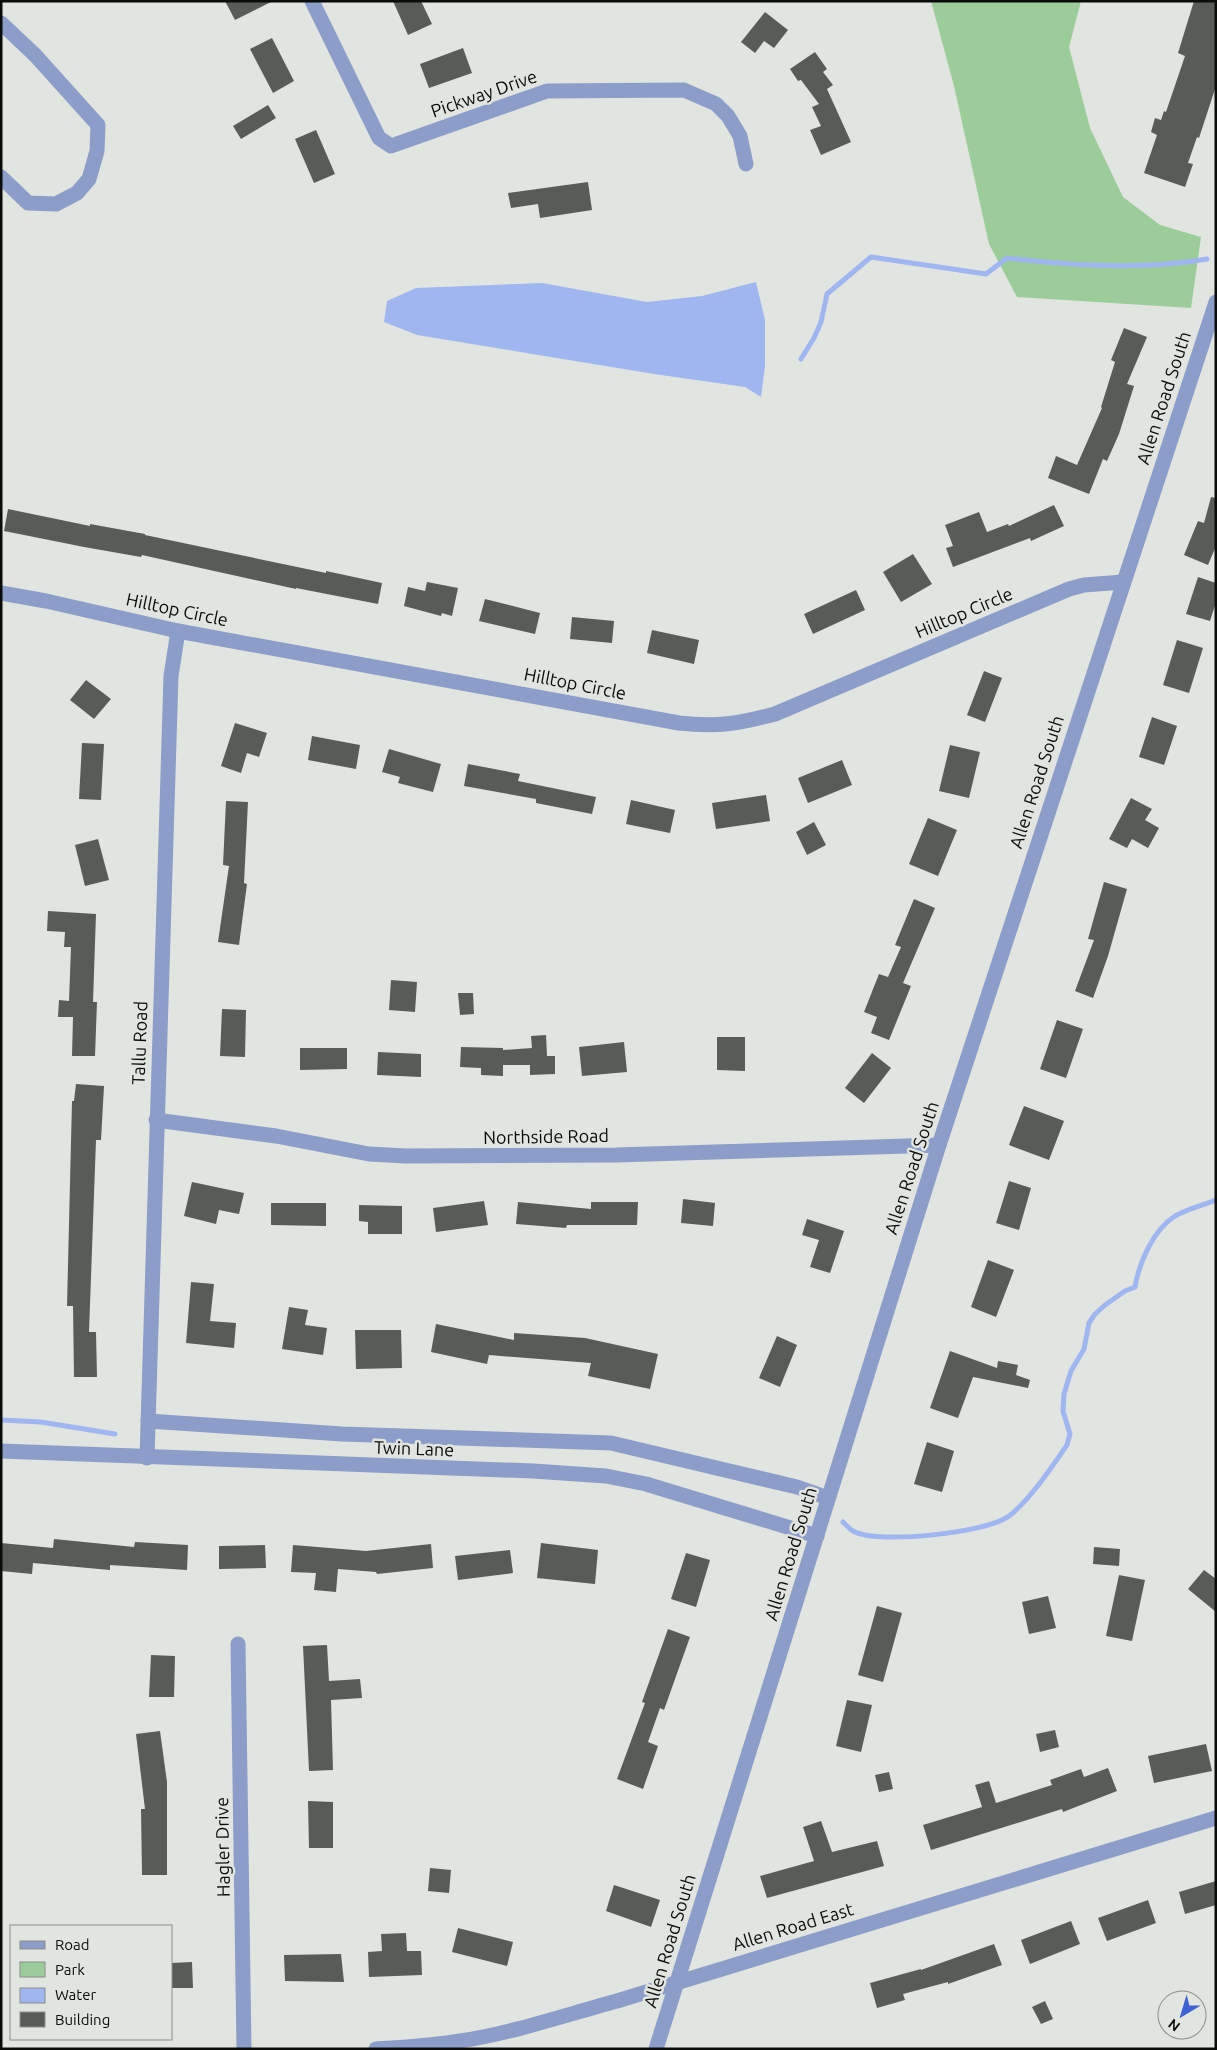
<svg xmlns="http://www.w3.org/2000/svg" width="1217" height="2050" font-family="Ubuntu,sans-serif">
<rect width="100%" height="100%" fill="#e1e5e0"/>
<!-- green -->
<polygon fill="#9bcc99" points="931,1 1081,1 1069,47 1090,128 1123,197 1160,225 1201,237 1191,308 1017,297 989,244 954,86"/>
<!-- water -->
<polygon fill="#9fb6f1" points="756,282 765,320 765,366 761,397 745,387 654,374 417,335 384,322 387,301 416,288 542,283 647,302 702,296"/>
<g fill="none" stroke-linecap="round" stroke-linejoin="round">
<!-- stream -->
<g stroke="#9fb6f1" stroke-width="5">
<path d="M 801,359 L 814,338 L 821,322 L 827,294 L 871,257 L 986,274 L 1007,258 C 1071,266 1144,270 1207,259"/>
<polyline points="1,1420 41,1422 115,1434"/>
<path d="M 843,1522 C 846,1525 850,1530 855,1532 C 879,1544 987,1533 1009,1516 C 1029,1501 1052,1467 1067,1445 L 1070,1434 L 1063,1411 L 1064,1394 L 1071,1371 L 1084,1349 L 1089,1323 L 1095,1314 L 1105,1305 L 1125,1291 L 1135,1287 C 1139,1263 1153,1230 1175,1216 C 1187,1209 1203,1205 1216,1200"/>
</g>
</g>
<!-- building -->
<g fill="#585c58">
<polygon points="225,1 273,1 235,20"/>
<polygon points="393,1 421,1 432,24 408,35"/>
<polygon points="1194,1 1216,1 1216,86 1199,138 1197,137 1188,163 1193,164 1185,187 1144,173 1157,135 1151,132 1155,118 1161,120 1164,111 1166,112 1185,56 1178,53"/>
<polygon points="765,12 788,30 774,48 764,41 755,53 741,42"/>
<polygon points="272,38 294,81 273,93 250,49"/>
<polygon points="463,48 472,73 429,88 420,64"/>
<polygon points="815,52 827,69 823,72 833,85 827,89 851,142 821,155 810,130 821,126 812,107 819,104 801,80 798,81 790,69"/>
<polygon points="268,105 276,118 241,139 233,126"/>
<polygon points="316,130 335,174 314,183 295,139"/>
<polygon points="588,182 592,210 540,218 538,204 511,208 508,193"/>
<polygon points="1124,328 1147,337 1127,384 1134,386 1119,434 1107,461 1103,459 1089,494 1048,478 1056,456 1077,465 1102,408 1101,407 1115,362 1111,360"/>
<polygon points="1211,497 1216,498 1216,546 1208,565 1184,555 1198,521 1204,523"/>
<polygon points="1054,505 1064,526 1031,541 1030,538 953,567 946,548 953,546 945,525 979,512 987,532 1008,524 1009,526"/>
<polygon points="8,509 90,526 90,524 145,534 145,535 326,573 326,571 382,583 378,604 296,588 296,589 142,555 141,557 84,547 4,531"/>
<polygon points="913,554 932,584 901,602 883,572"/>
<polygon points="1198,577 1216,583 1216,602 1210,621 1186,614"/>
<polygon points="427,582 458,588 452,616 442,613 441,616 404,606 408,587 425,591"/>
<polygon points="856,590 865,610 813,634 804,614"/>
<polygon points="485,599 540,613 535,634 479,621"/>
<polygon points="572,617 614,621 612,643 570,639"/>
<polygon points="652,630 699,640 694,664 647,653"/>
<polygon points="1177,640 1203,648 1189,693 1163,685"/>
<polygon points="984,671 1002,678 985,722 967,715"/>
<polygon points="86,680 111,699 94,719 70,700"/>
<polygon points="1152,717 1177,726 1164,765 1139,757"/>
<polygon points="235,723 267,733 259,757 247,753 241,773 221,766"/>
<polygon points="312,736 360,745 356,769 308,760"/>
<polygon points="82,743 104,744 101,800 79,799"/>
<polygon points="950,745 980,752 969,798 939,791"/>
<polygon points="389,749 441,764 433,792 398,783 400,777 382,772"/>
<polygon points="842,760 852,785 808,803 798,778"/>
<polygon points="468,764 520,774 518,781 596,797 592,814 536,803 536,799 464,786"/>
<polygon points="766,795 770,821 716,829 712,803"/>
<polygon points="1131,798 1152,809 1145,820 1159,828 1148,848 1132,839 1127,848 1109,839"/>
<polygon points="631,800 675,810 670,833 626,824"/>
<polygon points="226,801 248,802 244,883 247,884 239,945 218,942 229,866 223,865"/>
<polygon points="928,818 957,830 938,876 909,864"/>
<polygon points="814,822 826,845 807,855 796,832"/>
<polygon points="98,839 109,880 85,886 75,845"/>
<polygon points="1104,882 1127,889 1108,956 1093,998 1075,991 1094,940 1088,939"/>
<polygon points="914,899 935,908 903,983 911,986 889,1040 871,1033 877,1017 864,1012 879,974 888,977 901,947 895,945"/>
<polygon points="48,911 96,914 93,1002 97,1002 95,1056 72,1056 73,1017 58,1017 59,1000 69,1001 71,947 64,947 65,932 47,931"/>
<polygon points="391,980 417,982 415,1012 389,1010"/>
<polygon points="458,993 473,993 474,1014 460,1015"/>
<polygon points="222,1009 246,1010 245,1057 220,1056"/>
<polygon points="1057,1020 1083,1029 1066,1078 1040,1069"/>
<polygon points="546,1035 547,1056 555,1056 555,1074 530,1075 530,1065 503,1065 503,1076 481,1075 481,1068 460,1067 461,1047 503,1048 503,1050 532,1048 531,1036"/>
<polygon points="717,1037 745,1037 745,1071 717,1070"/>
<polygon points="624,1042 627,1072 582,1076 579,1047"/>
<polygon points="300,1048 347,1048 347,1069 300,1070"/>
<polygon points="378,1052 421,1054 421,1077 377,1075"/>
<polygon points="872,1053 891,1068 864,1103 845,1088"/>
<polygon points="76,1084 104,1086 101,1140 96,1140 89,1332 96,1332 97,1377 74,1377 73,1306 67,1306 72,1101 74,1101"/>
<polygon points="1024,1106 1064,1121 1049,1160 1009,1145"/>
<polygon points="1009,1181 1031,1188 1019,1230 996,1223"/>
<polygon points="192,1182 244,1193 239,1214 219,1210 216,1224 184,1216"/>
<polygon points="683,1199 715,1203 713,1226 681,1223"/>
<polygon points="484,1201 488,1225 436,1232 433,1208"/>
<polygon points="518,1202 591,1209 591,1202 638,1202 637,1225 567,1225 566,1228 516,1224"/>
<polygon points="271,1203 326,1203 326,1226 271,1225"/>
<polygon points="359,1205 402,1206 402,1234 368,1234 368,1222 359,1221"/>
<polygon points="807,1219 844,1231 830,1273 810,1267 819,1240 802,1235"/>
<polygon points="988,1260 1014,1270 996,1317 971,1307"/>
<polygon points="191,1282 214,1284 210,1321 236,1323 234,1348 186,1343"/>
<polygon points="289,1307 308,1310 305,1325 327,1328 323,1355 282,1349"/>
<polygon points="436,1324 514,1340 514,1333 585,1338 658,1354 650,1389 588,1376 591,1363 489,1355 487,1364 431,1352"/>
<polygon points="355,1330 401,1330 402,1368 356,1369"/>
<polygon points="777,1336 797,1345 780,1387 759,1378"/>
<polygon points="950,1351 997,1368 998,1361 1018,1365 1016,1375 1030,1380 1028,1388 973,1377 958,1418 930,1408"/>
<polygon points="927,1442 954,1451 942,1492 914,1484"/>
<polygon points="54,1539 134,1547 135,1542 188,1545 187,1570 110,1565 110,1570 33,1563 32,1574 1,1571 1,1543 53,1548"/>
<polygon points="541,1543 598,1550 595,1584 537,1578"/>
<polygon points="431,1544 433,1568 377,1574 376,1572 338,1569 336,1592 314,1590 316,1573 291,1572 293,1545 366,1551"/>
<polygon points="265,1545 266,1568 219,1569 219,1546"/>
<polygon points="1094,1547 1120,1549 1119,1566 1093,1564"/>
<polygon points="510,1550 513,1573 458,1580 455,1556"/>
<polygon points="686,1553 710,1560 696,1607 671,1599"/>
<polygon points="1204,1570 1216,1579 1216,1612 1188,1589"/>
<polygon points="1119,1575 1145,1580 1132,1641 1106,1636"/>
<polygon points="1048,1596 1056,1628 1029,1634 1022,1602"/>
<polygon points="877,1606 902,1613 883,1682 858,1675"/>
<polygon points="668,1629 690,1637 664,1710 660,1708 648,1742 658,1746 643,1789 617,1779 645,1703 642,1702"/>
<polygon points="327,1645 329,1681 360,1679 362,1698 331,1700 333,1770 309,1771 303,1646"/>
<polygon points="151,1655 175,1656 174,1697 149,1697"/>
<polygon points="847,1700 872,1705 861,1752 836,1746"/>
<polygon points="1055,1730 1059,1747 1040,1752 1036,1734"/>
<polygon points="160,1731 167,1782 167,1875 142,1875 141,1809 145,1809 136,1734"/>
<polygon points="1206,1744 1212,1771 1154,1783 1148,1756"/>
<polygon points="1108,1768 1117,1791 1063,1812 1062,1809 931,1850 923,1825 982,1807 975,1785 989,1781 996,1803 1052,1785 1050,1780 1081,1769 1084,1777"/>
<polygon points="889,1772 893,1789 879,1792 875,1775"/>
<polygon points="308,1801 333,1802 333,1848 309,1848"/>
<polygon points="821,1821 832,1852 877,1841 884,1866 767,1898 760,1876 814,1861 803,1827"/>
<polygon points="430,1868 451,1870 449,1893 428,1891"/>
<polygon points="1216,1881 1216,1905 1185,1914 1179,1892"/>
<polygon points="614,1885 660,1900 651,1927 606,1911"/>
<polygon points="1148,1900 1156,1923 1107,1941 1098,1918"/>
<polygon points="1071,1921 1080,1944 1030,1964 1021,1940"/>
<polygon points="458,1928 513,1942 507,1966 452,1952"/>
<polygon points="406,1933 407,1951 421,1951 422,1975 369,1977 368,1952 382,1951 381,1934"/>
<polygon points="994,1944 1002,1965 948,1984 948,1982 903,1994 905,2000 877,2008 870,1983 921,1969 921,1970"/>
<polygon points="341,1954 344,1982 285,1981 284,1955"/>
<polygon points="192,1962 193,1988 171,1988 171,1963"/>
<polygon points="1045,2001 1053,2019 1041,2024 1032,2007"/>
</g>
<g fill="none" stroke-linecap="round" stroke-linejoin="round">
<!-- minor -->
<g stroke="#8b9dc8" stroke-width="15">
<polyline points="312,1 379,138 391,146 547,91 684,90 716,104 728,116 740,136 746,164"/>
<polyline points="1,23 35,55 98,125 97,151 89,179 77,193 56,204 28,203 1,177"/>
<path d="M 1,593 L 46,601 L 178,631 L 679,723 C 717,727 738,724 775,714 L 1069,589 L 1084,585 L 1123,582"/>
<polyline points="156,1120 276,1136 369,1154 406,1156 616,1155 939,1145"/>
<polyline points="148,1421 342,1434 611,1443 797,1487 828,1498"/>
<polyline points="1,1451 533,1471 606,1476 646,1484 817,1536"/>
<polyline points="147,1458 171,676 178,631"/>
<polyline points="238,1644 244,2049"/>
<path d="M 376,2049 C 405,2047 432,2046 460,2041 C 513,2033 565,2015 617,2001 L 1216,1818"/>
<polyline points="656,2049 939,1145 1216,302"/>
</g>
</g>
<g text-anchor="middle" stroke-width="5" stroke-linejoin="round" paint-order="stroke">
<!-- street labels -->
<g font-size="18" fill="#0a0c0a" stroke="#e1e5e0">
<text transform="translate(484 94) rotate(-19)" y="6">Pickway Drive</text>
<text transform="translate(1164 398) rotate(-72)" y="6">Allen Road South</text>
<text transform="translate(177 610) rotate(12)" y="6">Hilltop Circle</text>
<text transform="translate(964 613) rotate(-23)" y="6">Hilltop Circle</text>
<text transform="translate(575 684) rotate(11)" y="6">Hilltop Circle</text>
<text transform="translate(1037 782) rotate(-72)" y="6">Allen Road South</text>
<text transform="translate(140 1043) rotate(-88)" y="6">Tallu Road</text>
<text transform="translate(546 1137) rotate(-1)" y="6">Northside Road</text>
<text transform="translate(912 1168) rotate(-72)" y="6">Allen Road South</text>
<text transform="translate(414 1449) rotate(2)" y="6">Twin Lane</text>
<text transform="translate(791 1554) rotate(-73)" y="6">Allen Road South</text>
<text transform="translate(223 1847) rotate(-91)" y="6">Hagler Drive</text>
<text transform="translate(793 1927) rotate(-17)" y="6">Allen Road East</text>
<text transform="translate(670 1941) rotate(-73)" y="6">Allen Road South</text>
</g>
</g>
<!-- border -->
<rect width="1217" height="2050" fill="none" stroke="#0a0c0a" stroke-width="5"/>
<!-- legend -->
<rect x="10" y="1925" width="162" height="115" fill="#e1e5e0" stroke="#8b8e8a"/>
<rect x="20" y="1941" width="25" height="8" fill="#8b9dc8" stroke="#8b8e8a"/>
<text x="55" y="1950" font-size="15" fill="#0a0c0a">Road</text>
<rect x="20" y="1962" width="25" height="15" fill="#9bcc99" stroke="#8b8e8a"/>
<text x="55" y="1975" font-size="15" fill="#0a0c0a">Park</text>
<rect x="20" y="1988" width="25" height="15" fill="#9fb6f1" stroke="#8b8e8a"/>
<text x="55" y="2000" font-size="15" fill="#0a0c0a">Water</text>
<rect x="20" y="2012" width="25" height="15" fill="#585c58" stroke="#8b8e8a"/>
<text x="55" y="2025" font-size="15" fill="#0a0c0a">Building</text>
<!-- north arrow -->
<g transform="translate(1182 2015) rotate(218)"><circle r="24" fill="#e1e5e0" stroke="#8b8e8a"/>
<path d="M0-4L9 19L0 12L-9 19Z" fill="#3f61d3"/>
<text y="-8" font-size="14" font-weight="bold" text-anchor="middle" fill="#0a0c0a">N</text>
</g>
</svg>
